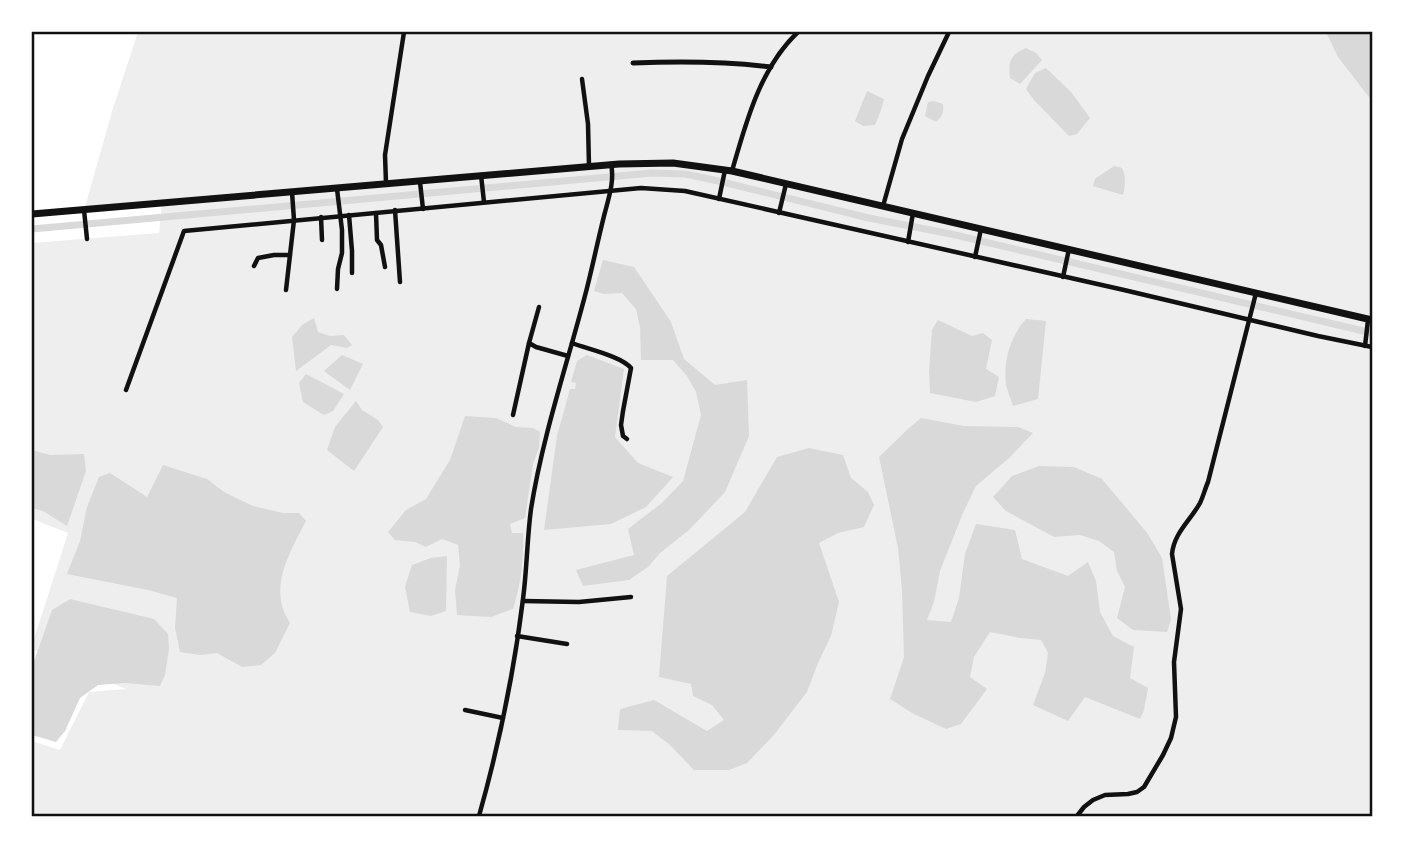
<svg xmlns="http://www.w3.org/2000/svg" width="1404" height="848" font-family="Manrope,sans-serif">
<rect width="100%" height="100%" fill="#fff"/>
<!-- green -->
<polygon fill="#eee" points="138,32 1372,32 1372,816 32,816 32,741 60,750 89,692 126,689 32,649 32,645 68,533 32,519 32,243 159,233 162,204 84,210 113,108"/>
<!-- water -->
<g fill="#d9d9d9">
<polygon points="1326,32 1372,32 1372,101 1338,57"/>
<path d="M 1026,48 L 1036,53 L 1042,60 L 1020,84 L 1010,78 C 1008,61 1010,55 1026,48 Z"/>
<polygon points="1046,68 1071,92 1090,118 1077,134 1069,136 1034,100 1026,89 1035,73"/>
<polygon points="867,91 884,99 881,110 875,125 863,126 855,121"/>
<path d="M 934,101 L 943,104 C 944,112 942,117 936,122 L 925,116 L 928,102 Z"/>
<path d="M 1114,166 C 1118,167 1121,166 1123,170 C 1126,176 1125,190 1123,195 L 1093,186 L 1095,179 Z"/>
<polygon points="603,260 634,267 671,322 684,359 715,385 747,380 749,436 725,492 689,530 660,553 648,567 629,580 583,586 576,570 634,555 628,529 663,502 683,481 701,415 696,392 687,376 673,360 641,360 640,327 636,309 622,293 604,294 594,291"/>
<polygon points="314,318 318,332 330,336 344,335 352,345 347,348 331,345 296,371 292,337 302,325"/>
<path d="M 1026,319 L 1046,321 L 1038,399 L 1013,406 C 1011,399 1007,391 1006,384 C 1003,361 1011,335 1026,319 Z"/>
<polygon points="938,320 972,336 983,333 992,340 986,369 999,377 995,396 976,402 930,393 929,371 932,330"/>
<polygon points="342,355 363,364 350,390 324,371"/>
<polygon points="587,355 624,369 615,437 638,463 673,477 646,507 611,524 544,530 557,436 570,389 575,389 576,383 571,382 577,361"/>
<polygon points="306,374 344,394 333,411 324,415 303,402 299,383"/>
<polygon points="356,401 362,410 378,420 383,427 354,471 327,450 335,427"/>
<path d="M 465,416 L 496,418 L 516,427 L 533,428 L 540,432 L 539,448 L 533,464 L 525,518 L 510,524 L 512,533 L 523,533 C 524,559 521,584 513,609 L 491,617 L 457,615 L 455,590 L 460,566 L 458,545 L 442,539 L 426,547 L 415,542 L 395,540 L 388,532 L 406,510 L 426,499 L 450,460 Z"/>
<polygon points="921,418 964,426 1018,427 1033,433 1009,458 976,486 963,513 940,571 934,602 927,620 951,622 959,598 965,554 976,524 1015,530 1022,559 1068,576 1088,562 1096,581 1100,612 1113,636 1134,647 1130,678 1148,688 1144,710 1140,719 1085,697 1068,721 1033,705 1045,673 1048,653 1041,640 1020,638 990,632 974,657 970,677 987,689 961,724 946,729 912,713 890,699 904,657 902,590 898,548 879,457 909,428"/>
<polygon points="809,448 843,455 851,478 868,492 874,505 864,527 838,533 819,543 839,602 831,636 818,663 807,692 773,736 747,763 729,770 694,770 670,745 652,731 618,730 620,709 654,700 707,731 724,720 712,705 693,696 691,684 659,677 667,576 745,512 777,457"/>
<polygon points="32,450 50,455 84,454 86,471 67,526 43,511 32,508"/>
<path d="M 163,465 L 207,479 L 224,492 L 253,506 L 283,513 L 299,513 L 306,521 C 290,552 267,589 290,623 L 275,653 L 261,665 L 242,667 L 217,653 L 200,655 L 180,652 L 175,628 L 177,598 L 148,590 L 67,574 L 80,541 L 87,507 L 99,477 L 110,473 L 147,497 Z"/>
<polygon points="1039,466 1074,467 1102,479 1148,534 1162,558 1171,619 1167,632 1133,630 1117,618 1125,587 1117,571 1114,552 1099,541 1080,535 1054,537 1006,511 993,497 1012,476"/>
<polygon points="447,556 446,611 431,616 410,612 405,587 412,565 431,558"/>
<polygon points="70,599 154,619 168,634 169,649 165,675 160,686 125,683 98,685 80,698 65,731 56,742 32,735 32,667 52,610"/>
</g>
<g fill="none" stroke-linecap="round" stroke-linejoin="round">
<!-- canal -->
<polyline stroke="#d9d9d9" stroke-width="7" points="32,229 652,173 685,174 714,180 869,218 951,234 1372,333"/>
<!-- minor -->
<g stroke="#111" stroke-width="4.5">
<polyline points="582,79 588,124 589,166"/>
<path d="M 732,171 C 746,122 760,68 798,32"/>
<polyline points="481,175 484,202"/>
<polyline points="420,182 423,209"/>
<polyline points="386,183 385,155 404,32"/>
<polyline points="337,189 342,230 342,253 338,269 337,289"/>
<polyline points="719,199 725,170"/>
<polyline points="883,206 902,139 928,76 949,32"/>
<polyline points="84,210 87,239"/>
<polyline points="395,210 400,282"/>
<polyline points="376,213 377,240 381,245 385,267"/>
<polyline points="779,213 786,184"/>
<polyline points="349,215 352,251 352,273"/>
<polyline points="321,217 322,240"/>
<polyline points="908,242 913,213"/>
<polyline points="975,257 981,229"/>
<polyline points="254,266 258,258 274,255 290,255"/>
<polyline points="1063,277 1069,249"/>
<polyline points="286,290 294,220 292,192"/>
<polyline points="529,343 539,307"/>
<path d="M 572,343 C 587,349 621,356 631,368 L 623,411 L 621,425 L 623,436 L 627,439"/>
<polyline points="1365,346 1368,320"/>
<polyline points="126,390 184,231 641,188 685,191 1124,290 1318,336 1372,347"/>
<polyline points="513,415 529,343 536,347 568,356"/>
<polyline points="523,601 579,602 631,597"/>
<polyline points="517,636 567,644"/>
<polyline points="465,710 503,718"/>
<path d="M 479,816 C 499,745 514,672 523,599 C 527,569 527,539 531,509 C 543,434 568,362 587,288 C 593,264 598,240 604,216 C 608,200 615,181 611,164"/>
<path d="M 1077,816 L 1084,807 L 1093,800 L 1105,795 L 1128,794 L 1137,792 L 1144,787 L 1163,755 L 1171,738 L 1176,717 L 1174,662 L 1181,609 L 1172,554 C 1174,533 1190,521 1200,503 C 1203,497 1205,489 1208,482 L 1256,293"/>
</g>
<!-- tertiary -->
<path stroke="#111" stroke-width="5" d="M 633,63 C 681,61 723,61 771,67"/>
<!-- primary -->
<polyline stroke="#111" stroke-width="7" points="32,214 619,164 673,163 732,171 1372,320"/>
</g>
<!-- border -->
<rect width="1404" height="848" fill="none" stroke="#ffffff" stroke-width="66"/>
<rect x="33" y="33" width="1338" height="782" fill="none" stroke="#111" stroke-width="2.5"/>
</svg>
